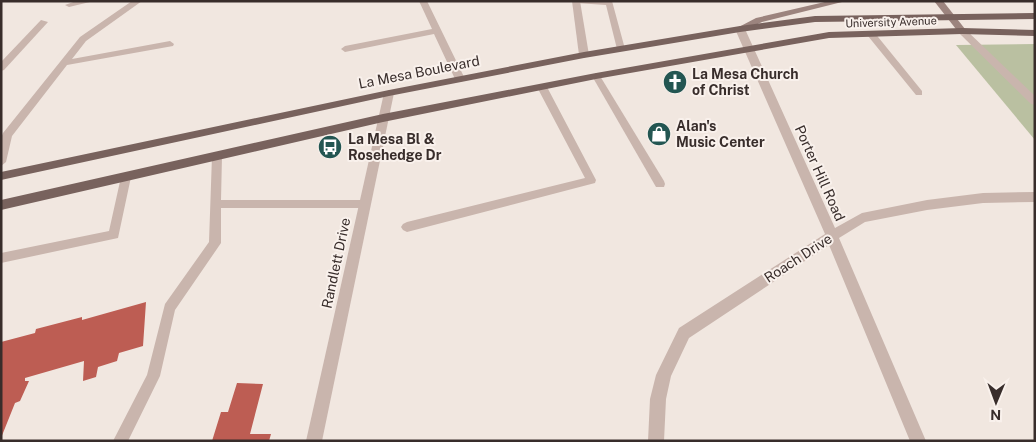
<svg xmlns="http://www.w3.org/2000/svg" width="1036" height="442" font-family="'Public Sans',sans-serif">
<rect width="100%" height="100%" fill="#f1e7e0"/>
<!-- green -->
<polygon fill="#bac0a1" points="1035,44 1035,140 956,45"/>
<!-- building -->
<g fill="#bd5d53">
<polygon points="146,302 143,346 119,353 117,361 98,367 96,377 83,381 84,361 25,378 25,381 29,381 20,401 15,403 1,438 1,342 35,333 36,329 82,317 82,320"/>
<polygon points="237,383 263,384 250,434 271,434 269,441 212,441 221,412 228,412"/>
</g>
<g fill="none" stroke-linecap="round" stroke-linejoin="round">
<!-- lane -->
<g fill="#c9b5ad" fill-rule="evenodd">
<polygon points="76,1 94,1 69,7 65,5"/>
<polygon points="132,1 142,1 86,41 72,59 170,41 174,44 173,46 67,65 12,136 6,162 1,166 1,138 3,133 80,37"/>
<polygon points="419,1 427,1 465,79 463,81 460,82 455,79 434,34 345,52 341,49 345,46 432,29"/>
<polygon points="572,1 612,1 625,49 624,51 618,51 617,49 606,5 576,3"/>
<polygon points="41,20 48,22 4,70 1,71 1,62"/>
<polygon points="868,32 874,32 922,91 922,95 916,95 868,36"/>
<polygon points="596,73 600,76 664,181 665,184 664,187 656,187 592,76"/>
<polygon points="542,84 547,87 596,180 595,183 407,232 403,230 401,227 403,224 407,222 585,178 537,87"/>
<polygon points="217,152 222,156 221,200 365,200 370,204 365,208 221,208 221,243 175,310 160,376 128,441 113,441 147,375 165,304 209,242 212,156"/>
<polygon points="126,173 131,177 118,238 1,263 1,253 109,231 121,177"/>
</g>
<!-- street -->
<g fill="#c9b5ad" fill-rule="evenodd">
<polygon points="572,1 580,1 589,55 584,58 579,55"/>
<polygon points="740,26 745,29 835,228 862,213 927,200 983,193 1035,192 1035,202 983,203 927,210 865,222 839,238 926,441 910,441 829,245 689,338 671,376 666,399 664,441 648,441 650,399 656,375 679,328 825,234 735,29"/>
<polygon points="962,28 965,29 1035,96 1035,105 1031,104 959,33 959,29"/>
<polygon points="389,90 394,93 322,441 306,441 384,93"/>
</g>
<!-- secondary -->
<g fill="#9c847e" fill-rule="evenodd">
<polygon points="829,1 846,1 762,22 743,31 735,29 756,18"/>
<polygon points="934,1 943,1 965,29 965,33 959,33"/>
</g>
<!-- primary -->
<g fill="#78625d" fill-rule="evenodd">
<polygon points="1035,13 1035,19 815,22 740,32 584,58 389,96 1,180 1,172 389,90 584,52 740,26 815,16"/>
<polygon points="962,28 1035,30 1035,36 962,34 829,38 596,79 383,122 1,210 1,200 383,114 596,73 829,32"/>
</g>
</g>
<!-- icons -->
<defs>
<g id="church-disc" transform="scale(1.25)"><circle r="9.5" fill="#235652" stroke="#f9f1ec"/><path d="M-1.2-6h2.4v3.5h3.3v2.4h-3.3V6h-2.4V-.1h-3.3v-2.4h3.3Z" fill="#fff"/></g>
<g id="shop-disc" transform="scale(1.25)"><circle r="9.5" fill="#235652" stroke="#f9f1ec"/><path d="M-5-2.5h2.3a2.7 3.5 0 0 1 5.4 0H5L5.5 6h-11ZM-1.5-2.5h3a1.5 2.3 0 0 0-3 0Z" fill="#fff"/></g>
<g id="bus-disc" transform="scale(1.25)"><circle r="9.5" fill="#235652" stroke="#f9f1ec"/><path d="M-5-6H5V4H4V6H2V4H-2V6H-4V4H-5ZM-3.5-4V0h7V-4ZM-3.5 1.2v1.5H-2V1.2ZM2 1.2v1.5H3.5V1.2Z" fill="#fff"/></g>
</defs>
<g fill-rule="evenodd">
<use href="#church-disc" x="675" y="82"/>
<use href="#shop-disc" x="659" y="134"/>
<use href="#bus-disc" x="330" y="147"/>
</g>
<g text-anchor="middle" stroke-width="4" stroke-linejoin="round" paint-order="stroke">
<!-- far-street labels -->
<g font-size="11" fill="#382d2b" stroke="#f9f1ec">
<text transform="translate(891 22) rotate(-2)" y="4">University Avenue</text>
</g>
<!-- street labels -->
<g font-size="14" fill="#382d2b" stroke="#f9f1ec">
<text transform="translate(419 72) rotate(-11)" y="5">La Mesa Boulevard</text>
<text transform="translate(820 173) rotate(66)" y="5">Porter Hill Road</text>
<text transform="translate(798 258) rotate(-33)" y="5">Roach Drive</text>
<text transform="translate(336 263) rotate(-78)" y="5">Randlett Drive</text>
</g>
<!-- poi labels -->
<g font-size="14" font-weight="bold" fill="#382d2b" stroke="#f9f1ec" text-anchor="start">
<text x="692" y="79">La Mesa Church<tspan x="692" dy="16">of Christ</tspan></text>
<text x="676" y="131">Alan's<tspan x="676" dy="16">Music Center</tspan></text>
<text x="348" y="144">La Mesa Bl &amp;<tspan x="348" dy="16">Rosehedge Dr</tspan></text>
</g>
</g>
<!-- border -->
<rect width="1036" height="442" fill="none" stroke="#382d2b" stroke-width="5"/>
<!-- north arrow -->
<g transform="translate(996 402) rotate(181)" stroke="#f9f1ec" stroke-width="4" paint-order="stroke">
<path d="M0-4L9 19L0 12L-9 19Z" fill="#382d2b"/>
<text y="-8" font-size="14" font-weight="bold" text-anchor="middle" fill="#382d2b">N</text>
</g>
</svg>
